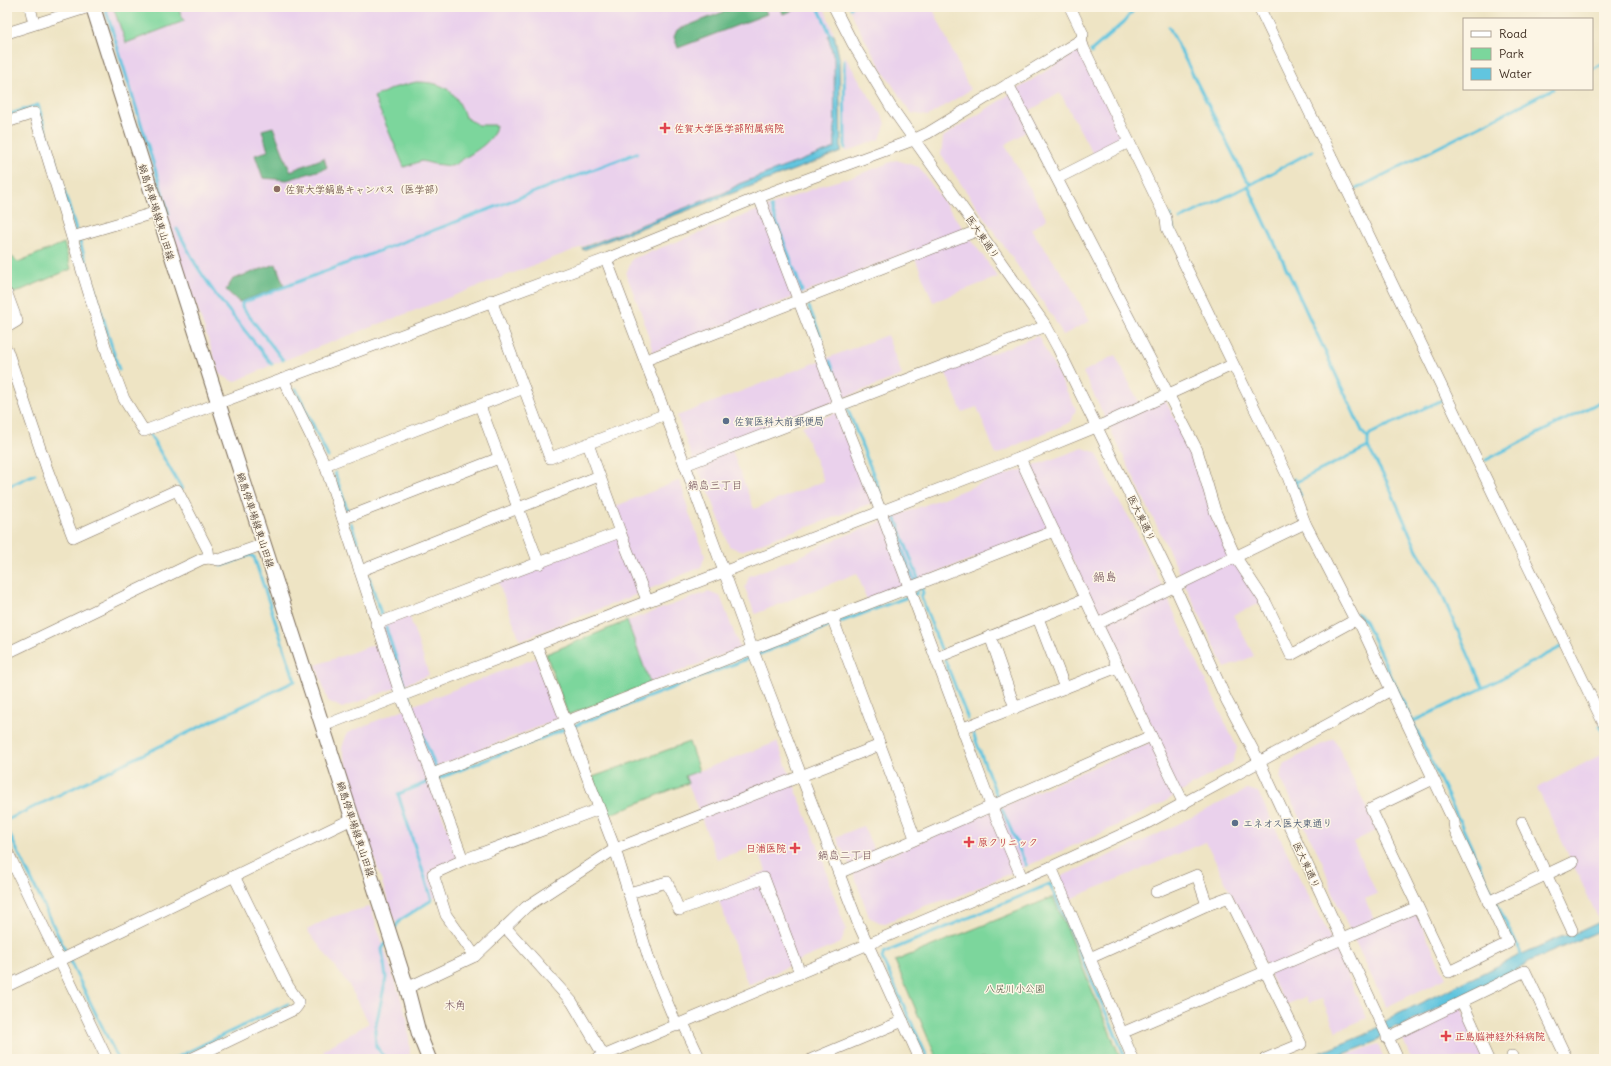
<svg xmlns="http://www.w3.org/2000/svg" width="1611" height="1066" font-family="Delius,'Klee One',sans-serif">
<rect width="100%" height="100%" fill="#fcf5e5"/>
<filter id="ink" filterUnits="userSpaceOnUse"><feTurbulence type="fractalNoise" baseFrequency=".025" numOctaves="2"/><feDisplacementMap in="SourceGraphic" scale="8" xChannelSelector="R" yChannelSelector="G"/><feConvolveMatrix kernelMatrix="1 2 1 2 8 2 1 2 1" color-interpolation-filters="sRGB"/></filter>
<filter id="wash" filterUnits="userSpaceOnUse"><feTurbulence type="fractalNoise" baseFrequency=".012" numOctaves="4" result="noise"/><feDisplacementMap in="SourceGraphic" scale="16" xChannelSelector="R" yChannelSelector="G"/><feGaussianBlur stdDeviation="0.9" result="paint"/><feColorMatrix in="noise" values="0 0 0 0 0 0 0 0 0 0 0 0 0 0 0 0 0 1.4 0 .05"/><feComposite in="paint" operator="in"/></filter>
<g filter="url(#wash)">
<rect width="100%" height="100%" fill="#eee4c4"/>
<!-- built -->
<g fill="#ead1ec">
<polygon points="103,7 824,7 834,34 828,37 834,58 835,148 739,184 726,192 274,364 234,382 220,374 194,299 191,300 168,223 162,198"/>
<polygon points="849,7 932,7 970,90 928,116 911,113 883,71 859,29"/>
<polygon points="1080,49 1124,140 1094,156 1060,93 1029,111 1036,125 1005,145 1047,219 1031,229 1068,282 1090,321 1063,335 1053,317 941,155 943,137"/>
<polygon points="844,55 886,123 880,139 846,152"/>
<polygon points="896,160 919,167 998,277 933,302 912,251 653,352 641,312 626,274 632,259 823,185 855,176"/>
<polygon points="887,335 902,375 729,443 754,509 824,481 802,426 838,412 872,503 811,526 790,532 741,551 729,546 710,494 692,458 677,416"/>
<polygon points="1038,336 1076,409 1071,422 1021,443 996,455 977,407 962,412 945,371"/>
<polygon points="1115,355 1143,410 1165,400 1196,458 1214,523 1235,562 1261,603 1233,615 1254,656 1225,668 1083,372"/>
<polygon points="1083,448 1097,453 1116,496 1133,524 1237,748 1233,762 1157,806 1093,837 956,897 924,906 883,924 869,917 853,872 836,837 863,826 879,860 1158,739 1056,526 867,600 857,573 755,614 745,588 749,576 799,557 824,544 1000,476 1028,468"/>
<polygon points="680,480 689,513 705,556 701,567 633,596 520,640 498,581 625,533 616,506"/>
<polygon points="708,592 720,596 740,648 650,683 627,621"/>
<polygon points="409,615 429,675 342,708 328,701 316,665 385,641 380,626"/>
<polygon points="536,658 559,719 425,771 459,858 430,872 437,896 395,923 361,816 342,748 347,733 414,705"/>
<polygon points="1334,738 1377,830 1353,842 1377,894 1365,899 1377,927 1415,911 1446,978 1386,1007 1335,899 1322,861 1280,777 1285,763"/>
<polygon points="777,742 822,856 831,887 846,929 841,943 802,959 766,977 748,985 716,892 766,871 756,846 717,859 685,776"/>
<polygon points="1604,753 1604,920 1600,922 1537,788"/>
<polygon points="1248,789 1258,792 1300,879 1320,916 1367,1018 1336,1031 1322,999 1309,1003 1305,997 1285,1005 1206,842 1068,900 1060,882 1062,876 1152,837"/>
<polygon points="369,907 371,908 407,1017 410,1050 409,1059 327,1059 323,1050 369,1023 349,985 307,930 331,917"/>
<polygon points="1458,1000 1483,1059 1411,1059 1399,1029"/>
<polygon points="1378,1044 1384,1059 1335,1059"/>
</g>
<!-- green -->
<g fill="#7bd69c" stroke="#5b805d">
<polygon points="113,7 178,7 184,21 126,43"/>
<path d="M 416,82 C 444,82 456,90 465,117 L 478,125 L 496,125 C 494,144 470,153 456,164 L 451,166 L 434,164 L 422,161 L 404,167 L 374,97 L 393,88 Z"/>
<polygon points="64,243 71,269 12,294 7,282 7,258 11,256 18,262"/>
<polygon points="627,621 650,683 568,715 546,654"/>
<polygon points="689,742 699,771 685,776 688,783 604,817 593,777"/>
<polygon points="1053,897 1121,1059 937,1059 895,961"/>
</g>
<!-- forest -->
<g fill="#64b784" stroke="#507051">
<polygon points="736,7 764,7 767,14 678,48 674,37 677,30"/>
<polygon points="785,7 803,7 783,14 781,8"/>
<polygon points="273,127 290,171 324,158 327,168 287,180 263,178 255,155 268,151 262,130"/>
<polygon points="276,264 284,286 239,302 226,290 233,279"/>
</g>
<!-- water -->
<g fill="#61c5df" stroke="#4e787e">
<polygon points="834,34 839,57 841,152 583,250 582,248 726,192 739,184 835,148 834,58 828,36"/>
<polygon points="1604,920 1604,929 1528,962 1526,965 1399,1027 1395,1026 1375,1042 1331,1059 1305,1059 1369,1033 1398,1014 1520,955 1558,938 1581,931"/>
</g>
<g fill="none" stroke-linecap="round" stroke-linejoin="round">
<!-- stream -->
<g stroke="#61c5df" stroke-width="3">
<polyline points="105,7 169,214"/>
<polyline points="818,7 832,38"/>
<polyline points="851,7 851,8"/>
<polyline points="1169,27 1245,178 1251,184"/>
<polyline points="1092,53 1091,51 1124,22 1136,7"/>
<polyline points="844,61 845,148"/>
<polyline points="1592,69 1604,63"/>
<polyline points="7,115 38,105 76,230"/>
<polyline points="1248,186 1363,433 1368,438"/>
<polyline points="1356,189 1553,89"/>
<polyline points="771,207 802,291"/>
<polyline points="1170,215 1174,233"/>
<polyline points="1180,219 1248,186 1312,151"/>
<polyline points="177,229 196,265 216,295 272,364"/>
<polyline points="80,242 119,370"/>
<polyline points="809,307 822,339"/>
<polyline points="7,320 11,318 11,316"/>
<polyline points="283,360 242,307 242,303 637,153"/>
<polyline points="830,361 842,395"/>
<polyline points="296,389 328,457"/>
<polyline points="848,410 881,494"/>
<polyline points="149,433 182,489"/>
<polyline points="1368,447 1387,482 1417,550 1439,588 1483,688"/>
<polyline points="1486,460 1604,400"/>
<polyline points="335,473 347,510"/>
<polyline points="1294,479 1301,496"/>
<polyline points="1296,482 1368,447 1368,438 1370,434 1444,399"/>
<polyline points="7,487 35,474"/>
<polyline points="896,519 919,581"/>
<polyline points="351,523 364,561"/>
<polyline points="369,577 381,614"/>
<polyline points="921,586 923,593 921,597 941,649"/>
<polyline points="1357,613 1365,621 1460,822 1494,897"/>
<polyline points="837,623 916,594 918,590 892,523"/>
<polyline points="386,628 414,712 436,769"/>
<polyline points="757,655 832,625"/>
<polyline points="945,660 968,719"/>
<polyline points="1412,722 1483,688 1563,646"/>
<polyline points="1600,726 1604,735"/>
<polyline points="571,727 752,657"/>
<polyline points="973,733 997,796"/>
<polyline points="437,779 565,729"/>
<polyline points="1002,809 1026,865"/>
<polyline points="7,820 295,681 254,557 250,555 221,566"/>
<polyline points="7,829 66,952"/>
<polyline points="1496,902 1522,956"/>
<polyline points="393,931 400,920 432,900 398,794 431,781"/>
<polyline points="70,961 118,1059"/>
<polyline points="683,1038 692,1059"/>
<polyline points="173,1059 288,1004"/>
<polyline points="386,1059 376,1046 375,1030 386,978 382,949 387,941"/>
<polyline points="928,1059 882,958 884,953 1050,884 1126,1059"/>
</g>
</g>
</g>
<g filter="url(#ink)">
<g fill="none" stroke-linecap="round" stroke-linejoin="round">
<!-- minor casing -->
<g stroke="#7a6b58" stroke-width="12">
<g id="minor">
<polyline points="30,7 34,24"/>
<polyline points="834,7 853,44 891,107 1046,326 1058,348 1175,587 1227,701 1260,763 1398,1059"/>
<polyline points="1259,7 1604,724"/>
<polyline points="7,33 89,7"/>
<polyline points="1008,84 1197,450 1215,511 1235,556 1266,603 1291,655 1355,620"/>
<polyline points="7,122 34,113 109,359 124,399 144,431 606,259 759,197 913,140 928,133 1081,40"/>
<polyline points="1058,178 1129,142"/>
<polyline points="759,197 839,406 881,512 991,805 1022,878"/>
<polyline points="72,237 157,212"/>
<polyline points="606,259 685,465 752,648 858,923 920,1059"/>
<polyline points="7,294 17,321 7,327"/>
<polyline points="491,300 550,458 666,414"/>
<polyline points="7,350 47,469 73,537 177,490 208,550 209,558"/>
<polyline points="646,360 979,230"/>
<polyline points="283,379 325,465 401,696 433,777 463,860"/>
<polyline points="480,406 539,564"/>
<polyline points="588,444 620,532 647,600"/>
<polyline points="1020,458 1097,624 1184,804"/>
<polyline points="325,465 524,388"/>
<polyline points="685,465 1046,326"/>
<polyline points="343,519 499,458"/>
<polyline points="360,571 599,476"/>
<polyline points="832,617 915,838"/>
<polyline points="1038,618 1065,688"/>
<polyline points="376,624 620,532"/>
<polyline points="1097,624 1305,523"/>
<polyline points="990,636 1015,708"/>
<polyline points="536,644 615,849 649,959 677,1026"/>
<polyline points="7,653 202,559 209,558 219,560 264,544"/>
<polyline points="936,658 1085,599"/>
<polyline points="1391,690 1454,822 1455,830 1508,943 1449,972 1371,809 1433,779"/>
<polyline points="323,726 1020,458 1106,423 1232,365"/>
<polyline points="963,728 1118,667"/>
<polyline points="432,774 1054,531"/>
<polyline points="1522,822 1572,930"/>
<polyline points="7,851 107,1059"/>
<polyline points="1051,867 1133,1059"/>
<polyline points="839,873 1151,736"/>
<polyline points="1156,892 1197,875 1207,905"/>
<polyline points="629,893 667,882 679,910 764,878 800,973"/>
<polyline points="1488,902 1573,862"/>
<polyline points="506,928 572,1002 604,1056"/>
<polyline points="475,956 446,915 433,874 463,860 599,809"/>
<polyline points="1090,958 1207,905 1229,897 1301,1044 1265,1059"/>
<polyline points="7,986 352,819"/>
<polyline points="407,988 475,956 526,907 615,849 880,745"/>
<polyline points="1462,1002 1488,1059"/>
<polyline points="683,1023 700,1059"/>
<polyline points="1122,1033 1417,907"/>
<polyline points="1387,1038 1525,971 1567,1059"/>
<polyline points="1512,1056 1513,1059"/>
<polyline points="191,1059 295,1009 298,1005 298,1001 288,986 234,876"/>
<polyline points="596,1059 1051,867 1149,822 1391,690 1361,626 1355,620 1305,523 1288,477 1167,228 1166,218 1084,49 1081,40 1083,34 1070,7"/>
<polyline points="812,1059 903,1021"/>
</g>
</g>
<!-- major casing -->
<g stroke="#7a6b58" stroke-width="16">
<polyline id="major" points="93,7 218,402 407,988 419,1034 429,1059"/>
</g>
<!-- minor -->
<use href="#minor" stroke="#fff" stroke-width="11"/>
<!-- major -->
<use href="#major" stroke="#fff" stroke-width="14"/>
</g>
</g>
<!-- markers -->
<g fill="#e0444e" stroke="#fcf5e5" stroke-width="1.5">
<path d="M663 122h4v4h4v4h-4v4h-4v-4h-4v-4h4z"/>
<path d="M967 836h4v4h4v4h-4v4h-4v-4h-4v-4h4z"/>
<path d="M793 842h4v4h4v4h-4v4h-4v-4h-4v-4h4z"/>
<path d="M1444 1030h4v4h4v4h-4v4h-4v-4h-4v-4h4z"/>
</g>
<circle fill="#8d6e63" stroke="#fcf5e5" stroke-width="1.5" cx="277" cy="189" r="4"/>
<g fill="#5c6f8a" stroke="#fcf5e5" stroke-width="1.5">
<circle cx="726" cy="421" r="4"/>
<circle cx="1235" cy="823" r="4"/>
</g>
<g text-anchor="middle" stroke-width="3" stroke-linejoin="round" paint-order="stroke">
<!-- health labels -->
<g font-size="10" font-weight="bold" fill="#be3a42" stroke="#fcf5e5" text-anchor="start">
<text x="674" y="132">佐賀大学医学部附属病院</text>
<text x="978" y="846">原クリニック</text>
<text x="786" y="852" text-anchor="end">日浦医院</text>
<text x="1455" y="1040">正島脳神経外科病院</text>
</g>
<!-- education labels -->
<g font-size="10" font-weight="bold" fill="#785e54" stroke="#fcf5e5" text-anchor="start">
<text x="285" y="193">佐賀大学鍋島キャンパス（医学部）</text>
</g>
<!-- street labels -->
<g font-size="10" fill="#3b2a1e" stroke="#fcf5e5">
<text transform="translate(157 212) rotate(73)" y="4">鍋島停車場線東山田線</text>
<text transform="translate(983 237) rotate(55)" y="4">医大東通り</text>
<text transform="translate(1142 518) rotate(64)" y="4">医大東通り</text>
<text transform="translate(256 520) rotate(72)" y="4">鍋島停車場線東山田線</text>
<text transform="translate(356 829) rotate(72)" y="4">鍋島停車場線東山田線</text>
<text transform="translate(1307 865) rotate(65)" y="4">医大東通り</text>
</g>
<!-- service labels -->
<g font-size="10" font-weight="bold" fill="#4e5e75" stroke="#fcf5e5" text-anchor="start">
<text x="734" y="425">佐賀医科大前郵便局</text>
<text x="1243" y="827">エネオス医大東通り</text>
</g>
<!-- park labels -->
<g font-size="10" fill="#4b553e" stroke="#fcf5e5">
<text x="1015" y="992">八尻川小公園</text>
</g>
<!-- neighbourhood labels -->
<g font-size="11" fill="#735059" stroke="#fcf5e5">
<text x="715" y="489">鍋島三丁目</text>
<text x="845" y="859">鍋島二丁目</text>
<text x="455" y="1009">木角</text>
</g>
<!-- quarter labels -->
<g font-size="12" fill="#735059" stroke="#fcf5e5">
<text x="1105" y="581">鍋島</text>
</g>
</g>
<!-- margin -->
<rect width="1611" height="1066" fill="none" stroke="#fcf5e5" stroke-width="24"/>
<!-- legend -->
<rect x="1463" y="18" width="130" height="72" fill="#fcf5e5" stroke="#afa495"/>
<rect x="1471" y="31" width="20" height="6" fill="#ffffff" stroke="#afa495"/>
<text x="1499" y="38" font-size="12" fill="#3b2a1e">Road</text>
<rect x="1471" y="48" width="20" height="12" fill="#7bd69c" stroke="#afa495"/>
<text x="1499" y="58" font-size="12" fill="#3b2a1e">Park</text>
<rect x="1471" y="68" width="20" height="12" fill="#61c5df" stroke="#afa495"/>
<text x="1499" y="78" font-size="12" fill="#3b2a1e">Water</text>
</svg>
